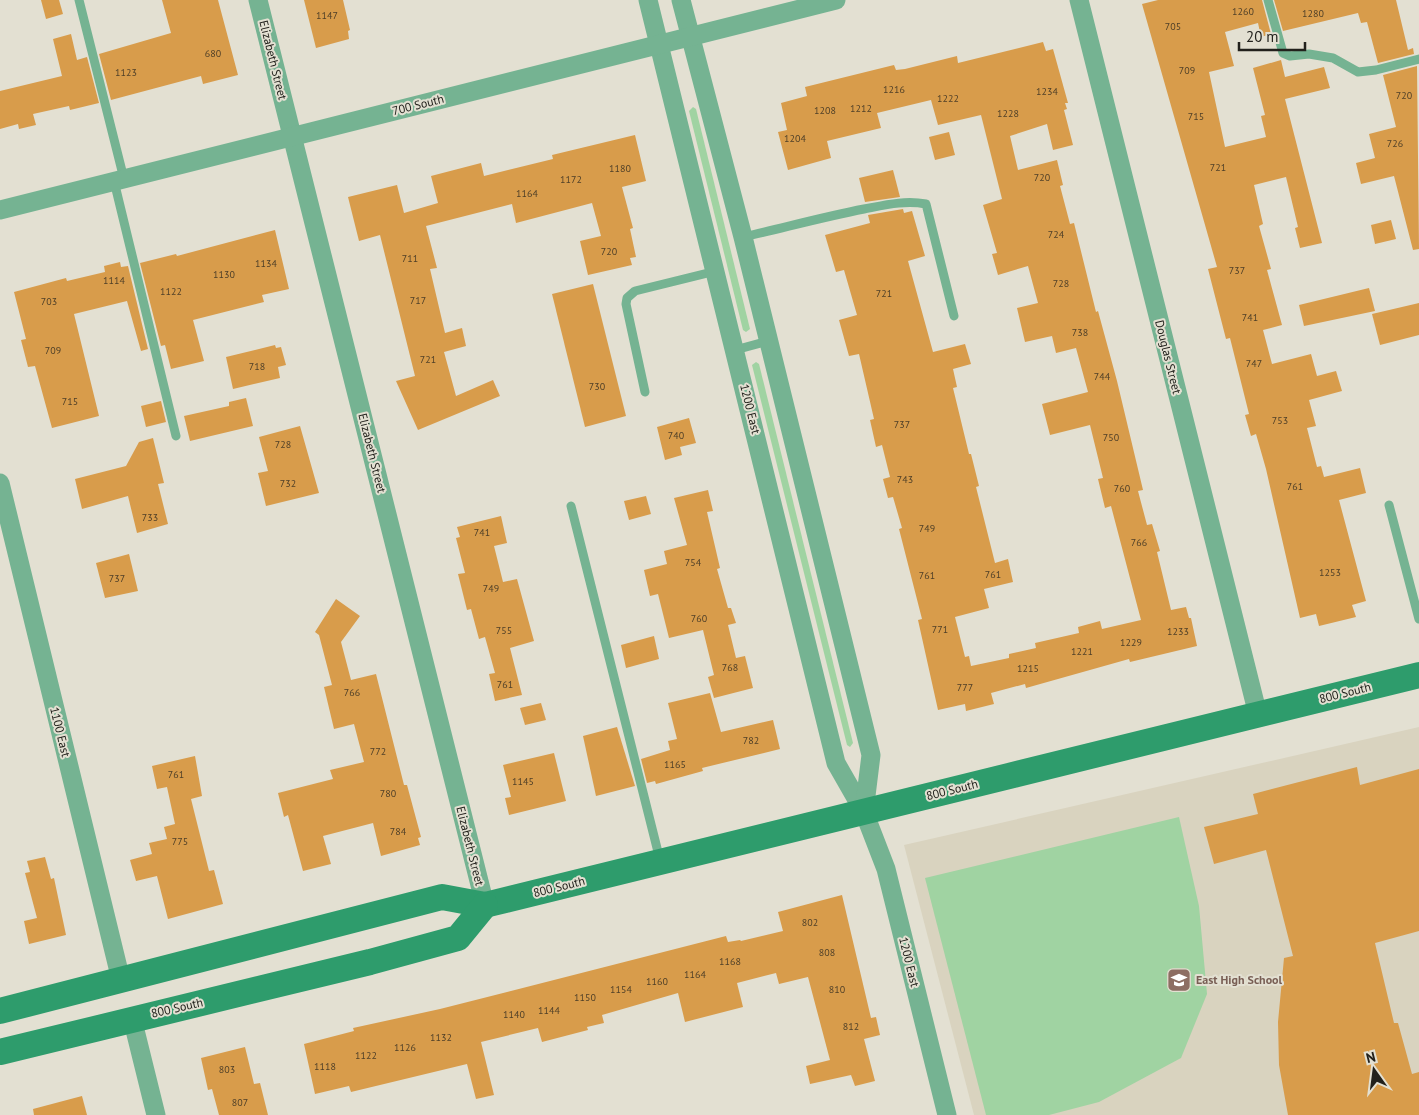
<svg xmlns="http://www.w3.org/2000/svg" width="1419" height="1115" font-family="'PT Sans',sans-serif">
<rect width="100%" height="100%" fill="#e3e0d2"/>
<!-- built -->
<polygon fill="#d9d3bf" points="1419,727 1419,1115 974,1115 904,845"/>
<!-- green -->
<g fill="#a0d3a2">
<polygon points="693,107 696,109 750,329 746,332 743,330 689,111"/>
<polygon points="756,362 759,364 853,743 850,747 847,745 752,365"/>
<polygon points="1179,817 1199,906 1207,994 1181,1058 1099,1102 1049,1115 986,1115 925,878"/>
</g>
<!-- building -->
<g fill="#d89c4b">
<polygon points="41,0 59,0 63,14 46,19"/>
<polygon points="162,0 218,0 238,75 203,84 201,76 111,100 99,54 171,33"/>
<polygon points="304,0 343,0 350,30 348,31 349,39 316,48"/>
<polygon points="1158,0 1262,0 1271,34 1261,37 1258,23 1225,32 1234,66 1209,72 1225,147 1266,137 1261,116 1265,115 1253,68 1281,60 1285,77 1324,67 1330,88 1285,99 1322,243 1300,248 1295,228 1298,227 1286,177 1254,185 1263,224 1259,226 1271,269 1267,270 1282,325 1263,330 1272,364 1311,354 1317,376 1336,371 1342,391 1309,400 1316,426 1307,428 1317,467 1321,466 1324,477 1360,468 1366,493 1339,500 1366,601 1352,605 1356,617 1319,626 1316,614 1300,618 1266,469 1256,434 1251,436 1245,415 1249,414 1230,338 1226,339 1208,269 1217,267 1142,4"/>
<polygon points="1274,0 1396,0 1408,50 1413,48 1414,54 1378,63 1367,22 1361,23 1358,13 1283,31"/>
<polygon points="71,34 77,60 87,57 99,103 70,110 69,106 33,114 36,125 19,129 18,124 0,129 0,91 62,76 53,39"/>
<polygon points="1043,42 1046,51 1053,49 1068,103 1065,103 1067,109 1064,110 1073,145 1053,150 1047,124 1010,136 1018,170 1057,160 1063,185 1060,186 1070,224 1074,223 1096,312 1098,311 1117,381 1143,490 1138,491 1147,525 1152,524 1160,551 1157,552 1171,610 1186,607 1189,618 1191,618 1197,646 1130,662 1129,659 1026,688 1025,684 991,693 994,704 966,711 965,704 938,710 918,620 922,619 899,529 902,528 893,497 888,498 883,479 890,477 882,445 876,447 870,420 874,419 859,354 849,356 839,320 857,315 844,270 836,272 825,235 870,223 868,215 903,209 904,213 912,211 925,256 908,261 933,352 965,344 971,364 953,369 957,387 953,388 969,454 971,454 979,486 976,487 995,563 1008,559 1013,582 984,589 989,608 955,617 965,657 969,656 971,666 1009,658 1009,654 1036,648 1035,643 1079,633 1078,627 1100,621 1102,629 1141,620 1111,506 1105,508 1098,479 1103,478 1090,425 1050,435 1042,404 1088,392 1076,348 1056,353 1052,336 1025,342 1017,308 1038,303 1028,266 998,275 992,254 997,253 983,205 1002,199 981,115 938,125 931,100 877,113 881,128 827,141 831,158 788,170 778,132 787,130 781,103 807,96 805,87 894,65 896,70 905,69 957,56 958,63"/>
<polygon points="1417,66 1419,249 1413,250 1394,176 1361,184 1356,163 1375,158 1369,134 1396,127 1383,75"/>
<polygon points="949,132 955,155 935,160 929,137"/>
<polygon points="635,135 646,181 622,187 633,228 630,229 636,257 630,258 632,265 588,275 580,241 601,236 592,203 516,223 512,204 426,226 437,268 430,269 445,333 462,328 466,346 444,352 456,396 493,380 500,396 418,430 396,381 415,376 380,235 359,241 348,197 397,185 404,213 438,203 431,176 481,163 484,176 553,159 552,155"/>
<polygon points="893,170 900,197 865,202 859,178"/>
<polygon points="1391,220 1396,239 1375,244 1371,225"/>
<polygon points="275,230 289,289 262,295 264,302 193,320 204,361 171,369 165,345 161,346 140,263 176,254 177,256"/>
<polygon points="120,262 121,267 128,266 148,349 141,351 127,301 74,314 99,416 52,428 35,366 28,367 21,340 26,339 14,292 66,278 67,281 105,272 104,266"/>
<polygon points="593,284 626,416 585,427 552,294"/>
<polygon points="1369,288 1375,311 1304,326 1299,305"/>
<polygon points="1419,303 1419,335 1380,345 1372,314"/>
<polygon points="275,345 276,348 281,347 286,365 278,367 280,378 233,389 226,357"/>
<polygon points="246,398 253,426 190,441 184,416 229,406 229,402"/>
<polygon points="161,401 166,422 146,427 141,406"/>
<polygon points="689,418 696,443 680,447 682,455 665,460 657,427"/>
<polygon points="300,426 319,493 266,506 258,473 268,471 259,437"/>
<polygon points="153,438 164,483 158,484 168,524 137,533 128,496 82,509 75,479 126,466 139,442"/>
<polygon points="708,490 713,511 707,512 720,568 717,569 728,608 731,608 736,623 728,625 736,658 745,656 753,688 714,698 708,677 714,675 703,630 669,638 658,594 650,596 644,570 667,564 664,551 687,545 674,498"/>
<polygon points="646,496 651,514 629,520 624,501"/>
<polygon points="501,516 507,543 494,546 503,582 517,579 534,641 510,648 522,695 495,701 489,674 495,673 485,637 479,639 471,609 467,610 458,574 465,573 456,538 460,537 457,527"/>
<polygon points="129,554 138,591 105,598 96,563"/>
<polygon points="336,599 360,616 341,642 351,680 376,674 404,785 407,785 421,837 418,838 420,845 381,856 373,823 323,836 331,864 303,871 288,815 284,817 278,793 333,779 330,770 364,762 354,724 334,729 324,687 332,685 319,635 315,632"/>
<polygon points="654,636 659,659 626,668 621,645"/>
<polygon points="710,693 721,732 773,720 780,749 702,768 703,771 656,784 655,781 647,783 641,759 670,750 668,741 677,739 668,703"/>
<polygon points="541,703 546,720 525,725 520,708"/>
<polygon points="617,727 635,786 596,796 583,736"/>
<polygon points="554,753 566,801 509,815 505,798 511,797 503,765"/>
<polygon points="195,756 202,796 191,799 209,871 214,870 223,904 168,919 157,876 136,881 130,860 152,854 149,843 167,839 164,827 175,824 167,787 157,789 152,766"/>
<polygon points="1357,767 1360,785 1419,769 1419,931 1375,943 1394,1023 1398,1023 1412,1074 1419,1072 1419,1115 1288,1115 1279,1065 1278,1022 1284,958 1293,956 1266,850 1214,864 1204,827 1258,814 1253,794"/>
<polygon points="45,857 51,879 54,878 66,935 29,944 24,921 37,918 25,873 30,872 27,861"/>
<polygon points="842,895 871,1018 876,1017 880,1035 864,1039 875,1081 855,1086 851,1075 810,1084 806,1066 830,1060 808,977 779,984 776,973 737,983 743,1007 685,1022 678,993 602,1015 604,1023 587,1027 588,1030 542,1042 538,1028 481,1042 494,1095 476,1099 467,1064 351,1092 349,1086 315,1094 304,1044 354,1031 353,1028 440,1009 726,936 728,942 740,940 741,941 783,931 778,912"/>
<polygon points="245,1047 254,1084 260,1083 268,1115 219,1115 212,1089 208,1090 201,1058"/>
<polygon points="82,1096 87,1115 34,1115 33,1109"/>
</g>
<g fill="none" stroke-linecap="round" stroke-linejoin="round">
<!-- service -->
<g stroke="#75b392" stroke-width="9">
<polyline points="79,0 124,179"/>
<polyline points="1268,0 1283,53 1290,56 1309,54 1333,58 1358,72 1376,70 1419,59"/>
<polyline points="114,181 176,436"/>
<path d="M 743,237 C 783,228 823,217 864,209 C 885,205 905,200 926,204 L 954,316"/>
<polyline points="735,350 768,341"/>
<polyline points="645,392 626,304 627,298 635,291 716,271"/>
<polyline points="1389,505 1419,619"/>
<polyline points="571,506 660,860"/>
</g>
<!-- minor -->
<g stroke="#75b392" stroke-width="19">
<polyline points="258,0 485,905"/>
<polyline points="648,0 836,763 864,812 886,869 947,1115"/>
<polyline points="681,0 743,237 871,755 864,812"/>
<polyline points="1079,0 1258,715"/>
<polyline points="0,210 836,0"/>
<polyline points="0,483 121,980"/>
<polyline points="132,1018 156,1115"/>
</g>
<!-- secondary -->
<g stroke="#2e9c6c" stroke-width="26">
<polyline points="0,1011 442,897 485,905 1419,675"/>
<polyline points="0,1052 370,962 458,938 485,905"/>
</g>
</g>
<!-- icons -->
<defs>
<g id="school-square" transform="scale(1.25)"><rect x="-9" y="-9" width="18" height="18" rx="4" fill="#8d6e63" stroke="#e3e0d2"/><path d="M0-5L7-2L0 1L-7-2ZM-4 1L0 2.5L4 1V4Q0 6-4 4Z" fill="#fff"/></g>
</defs>
<g fill-rule="evenodd">
<use href="#school-square" x="1179" y="980"/>
</g>
<g text-anchor="middle" stroke-width="4" stroke-linejoin="round" paint-order="stroke">
<!-- number labels -->
<g font-size="10" fill="#504028">
<text x="1243" y="15">1260</text>
<text x="1313" y="17">1280</text>
<text x="327" y="19">1147</text>
<text x="1173" y="30">705</text>
<text x="213" y="57">680</text>
<text x="1187" y="74">709</text>
<text x="126" y="76">1123</text>
<text x="894" y="93">1216</text>
<text x="1047" y="95">1234</text>
<text x="1404" y="99">720</text>
<text x="948" y="102">1222</text>
<text x="861" y="112">1212</text>
<text x="825" y="114">1208</text>
<text x="1008" y="117">1228</text>
<text x="1196" y="120">715</text>
<text x="795" y="142">1204</text>
<text x="1395" y="147">726</text>
<text x="1218" y="171">721</text>
<text x="620" y="172">1180</text>
<text x="1042" y="181">720</text>
<text x="571" y="183">1172</text>
<text x="527" y="197">1164</text>
<text x="1056" y="238">724</text>
<text x="609" y="255">720</text>
<text x="410" y="262">711</text>
<text x="266" y="267">1134</text>
<text x="1237" y="274">737</text>
<text x="224" y="278">1130</text>
<text x="114" y="284">1114</text>
<text x="1061" y="287">728</text>
<text x="171" y="295">1122</text>
<text x="884" y="297">721</text>
<text x="418" y="304">717</text>
<text x="49" y="305">703</text>
<text x="1250" y="321">741</text>
<text x="1080" y="336">738</text>
<text x="53" y="354">709</text>
<text x="428" y="363">721</text>
<text x="1254" y="367">747</text>
<text x="257" y="370">718</text>
<text x="1102" y="380">744</text>
<text x="597" y="390">730</text>
<text x="70" y="405">715</text>
<text x="1280" y="424">753</text>
<text x="902" y="428">737</text>
<text x="676" y="439">740</text>
<text x="1111" y="441">750</text>
<text x="283" y="448">728</text>
<text x="905" y="483">743</text>
<text x="288" y="487">732</text>
<text x="1295" y="490">761</text>
<text x="1122" y="492">760</text>
<text x="150" y="521">733</text>
<text x="927" y="532">749</text>
<text x="482" y="536">741</text>
<text x="1139" y="546">766</text>
<text x="693" y="566">754</text>
<text x="1330" y="576">1253</text>
<text x="993" y="578">761</text>
<text x="927" y="579">761</text>
<text x="117" y="582">737</text>
<text x="491" y="592">749</text>
<text x="699" y="622">760</text>
<text x="940" y="633">771</text>
<text x="504" y="634">755</text>
<text x="1178" y="635">1233</text>
<text x="1131" y="646">1229</text>
<text x="1082" y="655">1221</text>
<text x="730" y="671">768</text>
<text x="1028" y="672">1215</text>
<text x="505" y="688">761</text>
<text x="965" y="691">777</text>
<text x="352" y="696">766</text>
<text x="751" y="744">782</text>
<text x="378" y="755">772</text>
<text x="675" y="768">1165</text>
<text x="176" y="778">761</text>
<text x="523" y="785">1145</text>
<text x="388" y="797">780</text>
<text x="398" y="835">784</text>
<text x="180" y="845">775</text>
<text x="810" y="926">802</text>
<text x="827" y="956">808</text>
<text x="730" y="965">1168</text>
<text x="695" y="978">1164</text>
<text x="657" y="985">1160</text>
<text x="621" y="993">1154</text>
<text x="837" y="993">810</text>
<text x="585" y="1001">1150</text>
<text x="549" y="1014">1144</text>
<text x="514" y="1018">1140</text>
<text x="851" y="1030">812</text>
<text x="441" y="1041">1132</text>
<text x="405" y="1051">1126</text>
<text x="366" y="1059">1122</text>
<text x="325" y="1070">1118</text>
<text x="227" y="1073">803</text>
<text x="240" y="1106">807</text>
</g>
<!-- street labels -->
<g font-size="12" fill="#22211c" stroke="#e3e0d2">
<text transform="translate(273 60) rotate(76)" y="4">Elizabeth Street</text>
<text transform="translate(418 105) rotate(-14)" y="4">700 South</text>
<text transform="translate(1168 357) rotate(76)" y="4">Douglas Street</text>
<text transform="translate(750 409) rotate(76)" y="4">1200 East</text>
<text transform="translate(372 453) rotate(76)" y="4">Elizabeth Street</text>
<text transform="translate(1345 693) rotate(-14)" y="4">800 South</text>
<text transform="translate(60 732) rotate(76)" y="4">1100 East</text>
<text transform="translate(952 790) rotate(-14)" y="4">800 South</text>
<text transform="translate(470 846) rotate(76)" y="4">Elizabeth Street</text>
<text transform="translate(559 887) rotate(-14)" y="4">800 South</text>
<text transform="translate(909 962) rotate(76)" y="4">1200 East</text>
<text transform="translate(177 1008) rotate(-13)" y="4">800 South</text>
</g>
<!-- education labels -->
<g font-size="12" font-weight="bold" fill="#785e54" stroke="#e3e0d2" text-anchor="start">
<text x="1196" y="984">East High School</text>
</g>
</g>
<!-- north arrow -->
<g transform="translate(1374 1070) rotate(346)" stroke="#e3e0d2" stroke-width="4" paint-order="stroke">
<path d="M0-4L9 19L0 12L-9 19Z" fill="#22211c"/>
<text y="-8" font-size="14" font-weight="bold" text-anchor="middle" fill="#22211c">N</text>
</g>
<!-- scale -->
<path d="M1239 42v8h66v-8" fill="none" stroke="#22211c" stroke-width="2.5"/>
<text x="1246" y="42" font-size="15" fill="#22211c" stroke="#e3e0d2" stroke-width="4" paint-order="stroke">20 m</text>
</svg>
